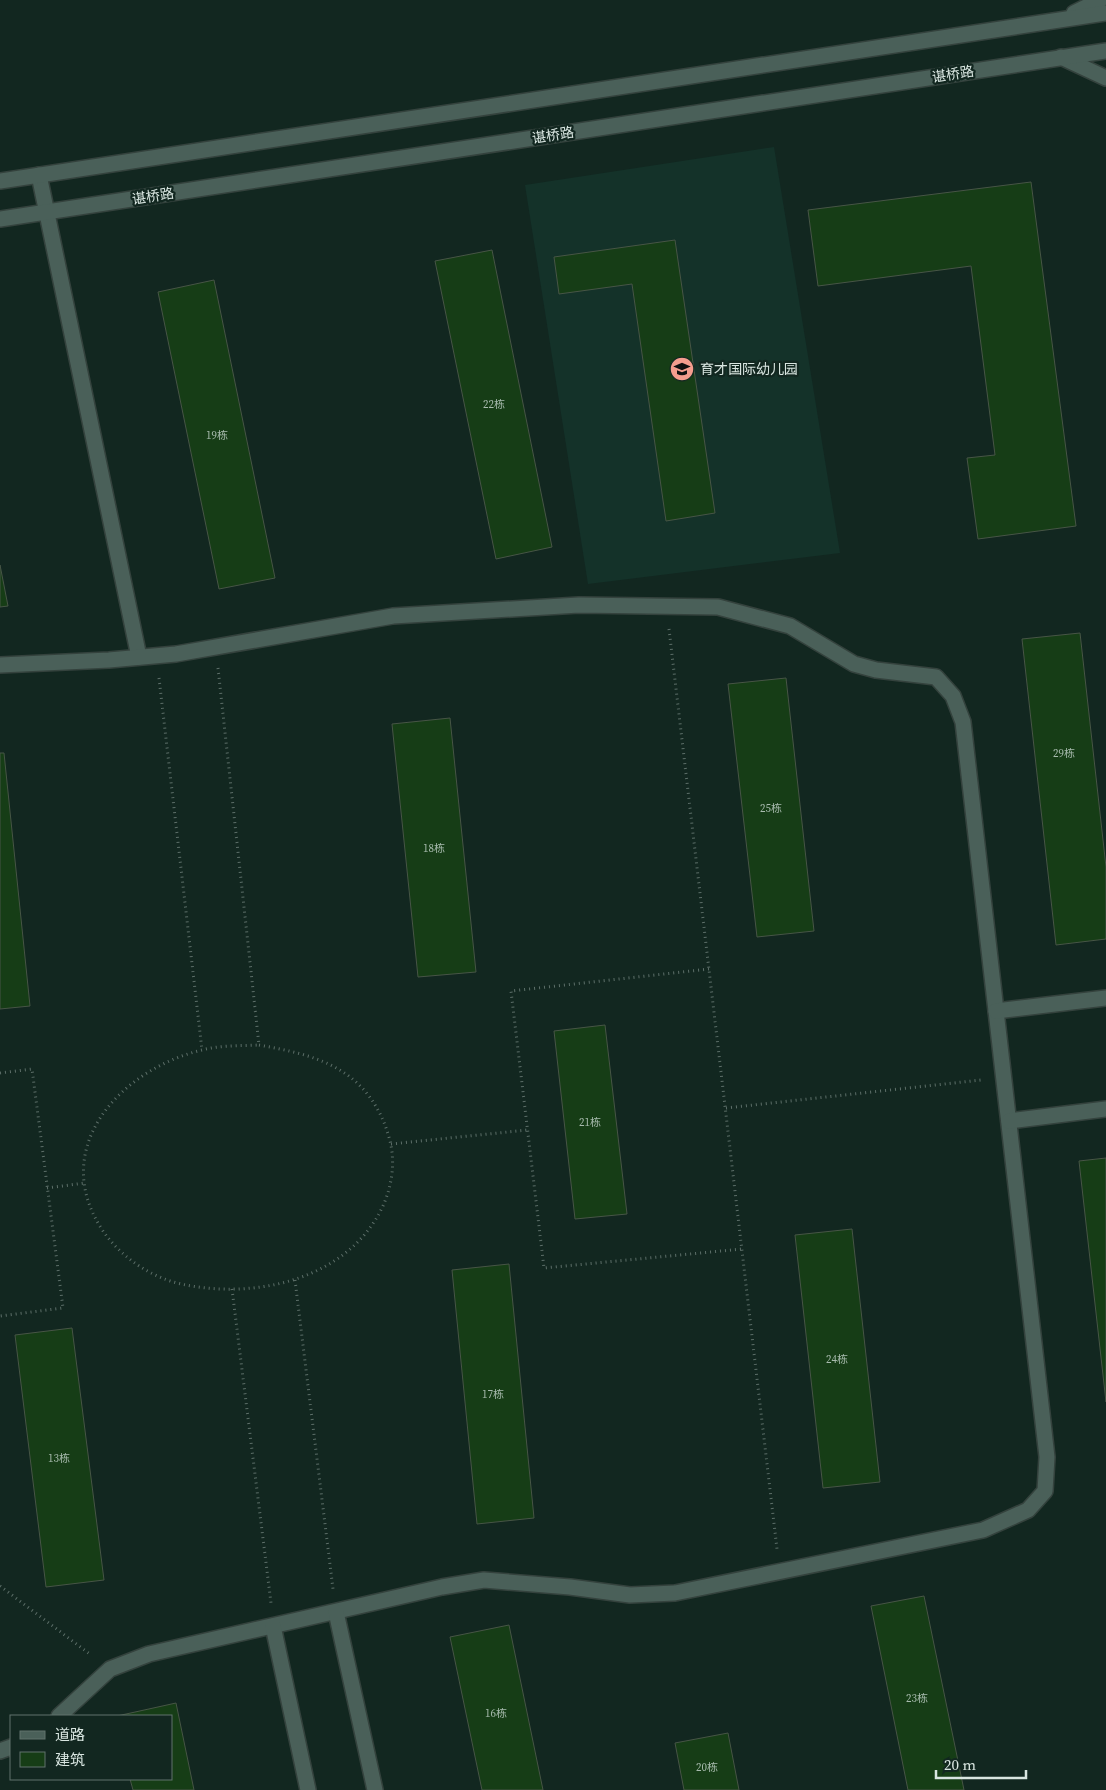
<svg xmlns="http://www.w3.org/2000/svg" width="1106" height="1790" font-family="'Source Serif 4','Noto Sans SC',serif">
<rect width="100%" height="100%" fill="#122720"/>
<!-- built -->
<polygon fill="#143229" points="774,147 840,553 588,584 525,185"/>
<!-- building -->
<g fill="#163d16" stroke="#475546">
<polygon points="1031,182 1076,526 978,539 967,458 995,455 971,266 818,286 808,210"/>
<polygon points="675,240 715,513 666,521 632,284 559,294 554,257"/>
<polygon points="492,250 552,547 496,559 435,261"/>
<polygon points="214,280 275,578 219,589 158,292"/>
<polygon points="0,565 8,606 0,607"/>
<polygon points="1080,633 1106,867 1106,939 1056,945 1022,639"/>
<polygon points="786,678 814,931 757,937 728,684"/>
<polygon points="450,718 476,972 418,977 392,724"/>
<polygon points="0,753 4,753 30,1006 0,1009"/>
<polygon points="605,1025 627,1214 575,1219 554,1031"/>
<polygon points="1106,1158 1106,1402 1079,1161"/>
<polygon points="852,1229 880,1482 823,1488 795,1235"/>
<polygon points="509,1264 534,1518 477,1524 452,1270"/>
<polygon points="72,1328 104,1580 46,1587 15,1335"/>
<polygon points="924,1596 964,1790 908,1790 871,1606"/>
<polygon points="509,1625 543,1790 482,1790 450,1637"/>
<polygon points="176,1703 194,1790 133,1790 130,1779 171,1779 171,1716 117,1716"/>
<polygon points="728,1733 739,1790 684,1790 675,1743"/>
</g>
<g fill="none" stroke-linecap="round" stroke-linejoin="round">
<!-- lane casing -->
<g stroke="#34423d" stroke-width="18">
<g id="lane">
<polyline points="39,175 139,657"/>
<polyline points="0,665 109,660 176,654 393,616 579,605 718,607 790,626 854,664 876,670 936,677 953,696 963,722 1047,1457 1045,1491 1028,1510 983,1530 675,1593 630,1595 570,1587 484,1580 442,1587 149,1654 110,1669 59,1716"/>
<polyline points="996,1011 1106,998"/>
<polyline points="1009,1121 1106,1109"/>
<polyline points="336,1612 375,1790"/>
<polyline points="273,1626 308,1790"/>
<polyline points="0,1751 11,1747"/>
</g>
</g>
<!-- street casing -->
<g stroke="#34423d" stroke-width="18">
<g id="street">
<polyline points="1074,13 1100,0"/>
<polyline points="1061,57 1106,78"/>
<polyline points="0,181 1106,13"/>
<polyline points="0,219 1106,51"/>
</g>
</g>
<!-- path -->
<g stroke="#5d6f69" stroke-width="3" stroke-dasharray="1 4" stroke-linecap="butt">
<polyline points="669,629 777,1549"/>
<polyline points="218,668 259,1045"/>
<polyline points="159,678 202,1050"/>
<polyline points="709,969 511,991 544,1268 742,1249"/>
<path d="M 259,1045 C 286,1050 314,1055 338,1069 C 363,1083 380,1107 388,1134 C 396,1158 393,1183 383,1206 C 348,1280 255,1300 181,1284 C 150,1277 121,1257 103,1231 C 47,1148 121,1069 202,1050 C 221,1045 240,1046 259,1045 Z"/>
<polyline points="0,1073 32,1069 63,1308 0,1316"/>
<polyline points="726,1108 981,1080"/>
<polyline points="391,1144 527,1130"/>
<polyline points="47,1188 85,1183"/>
<polyline points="295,1280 333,1589"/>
<polyline points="232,1289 271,1603"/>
<polyline points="0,1586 91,1655"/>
</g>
<!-- lane -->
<use href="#lane" stroke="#4a6059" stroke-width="15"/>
<!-- street -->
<use href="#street" stroke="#4a6059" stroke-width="15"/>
</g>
<!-- icons -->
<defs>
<g id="school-disc" transform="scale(1.25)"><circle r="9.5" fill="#f59d8e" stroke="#122720"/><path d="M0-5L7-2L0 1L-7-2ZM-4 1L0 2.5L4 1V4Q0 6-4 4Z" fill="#111"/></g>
</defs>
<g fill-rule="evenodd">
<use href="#school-disc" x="682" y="369"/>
</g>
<g text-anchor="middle" stroke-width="4.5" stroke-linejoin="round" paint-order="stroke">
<!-- number labels -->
<g font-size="11" fill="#a8bbae">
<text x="494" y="408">22栋</text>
<text x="217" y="439">19栋</text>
<text x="1064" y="757">29栋</text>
<text x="771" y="812">25栋</text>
<text x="434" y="852">18栋</text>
<text x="590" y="1126">21栋</text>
<text x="837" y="1363">24栋</text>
<text x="493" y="1398">17栋</text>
<text x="59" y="1462">13栋</text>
<text x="917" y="1702">23栋</text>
<text x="496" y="1717">16栋</text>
<text x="707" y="1771">20栋</text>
</g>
<!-- street labels -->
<g font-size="14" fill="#d8e5e0" stroke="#122720">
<text transform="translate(953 74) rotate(-9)" y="5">谌桥路</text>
<text transform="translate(553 135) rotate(-9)" y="5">谌桥路</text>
<text transform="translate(153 196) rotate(-9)" y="5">谌桥路</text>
</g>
<!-- poi labels -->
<g font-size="14" fill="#d8e5e0" stroke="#122720" text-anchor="start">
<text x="700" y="374">育才国际幼儿园</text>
</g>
</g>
<!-- legend -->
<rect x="10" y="1715" width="162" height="65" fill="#122720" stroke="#61736d"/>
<rect x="20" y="1731" width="25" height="8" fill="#4a6059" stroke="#61736d"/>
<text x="55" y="1740" font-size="15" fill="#d8e5e0">道路</text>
<rect x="20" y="1752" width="25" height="15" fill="#163d16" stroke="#61736d"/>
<text x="55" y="1765" font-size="15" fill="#d8e5e0">建筑</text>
<!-- scale -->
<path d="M936 1770v8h90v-8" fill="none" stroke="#d8e5e0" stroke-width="2.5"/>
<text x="944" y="1770" font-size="15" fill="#d8e5e0" stroke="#122720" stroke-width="4" paint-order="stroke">20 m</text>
</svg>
